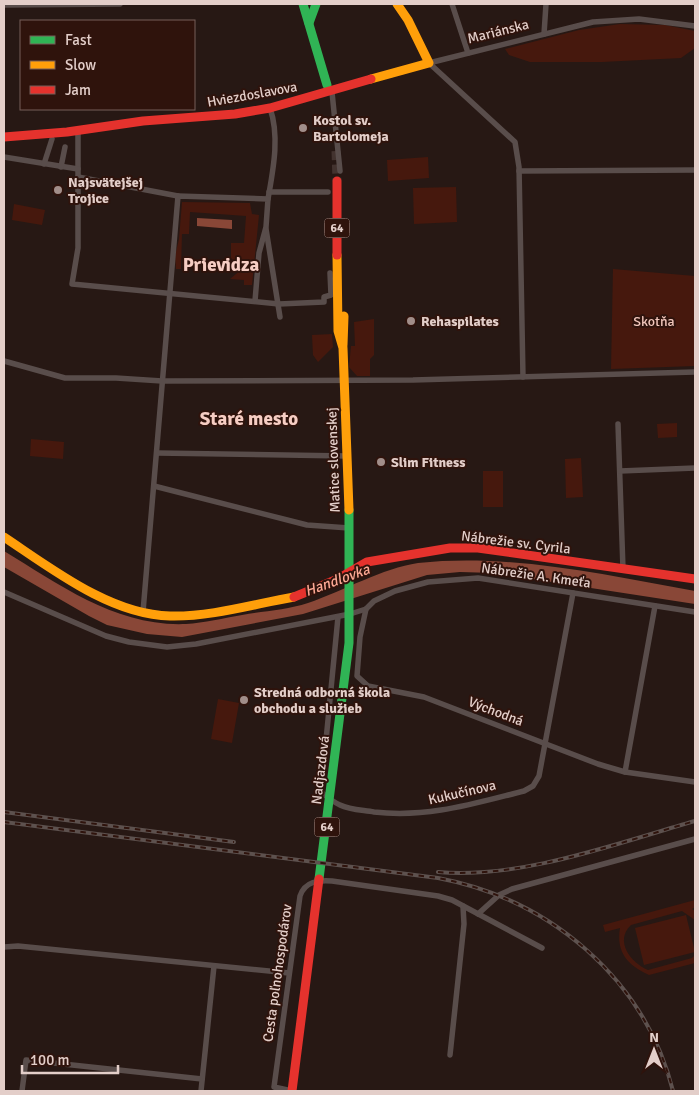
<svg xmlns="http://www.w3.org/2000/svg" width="699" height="1095" font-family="Signika,sans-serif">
<rect width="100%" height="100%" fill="#271814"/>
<!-- green -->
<g fill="#46180d">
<polygon points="620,24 665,25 695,31 695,48 681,58 602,62 530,62 509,55 505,49 579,30"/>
<polygon points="428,157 429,178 388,181 387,160"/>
<polygon points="456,187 457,222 414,224 413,188"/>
<polygon points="182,202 250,203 252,214 259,215 252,285 244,285 244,280 230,279 242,269 231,258 231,243 244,243 246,216 190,212 189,234 182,234 181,269 176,269 175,256 179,239"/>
<polygon points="14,204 45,210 42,225 12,220"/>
<polygon points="613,269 695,276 695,366 611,369"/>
<polygon points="374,319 374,355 370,359 370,376 357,376 349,367 351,346 355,346 354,322"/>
<polygon points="332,334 333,347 318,362 313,355 312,335"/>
<polygon points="677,423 677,437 658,438 657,424"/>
<polygon points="31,439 64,442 63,459 30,456"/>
<polygon points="581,458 583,497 566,498 565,459"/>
<rect x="483" y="471" width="20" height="36"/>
<polygon points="218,699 239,703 232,743 211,739"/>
<path d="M 695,900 L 695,907 L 692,909 L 695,911 L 695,920 L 682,911 L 631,925 C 614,941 631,963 648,970 L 692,958 L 695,955 L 695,963 L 649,975 C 627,965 616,952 620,928 L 605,932 L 603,925 Z"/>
<polygon points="686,915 695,952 644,965 635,928"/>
</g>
<!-- water -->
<g fill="#894737">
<polygon points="197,218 232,220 232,229 197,226"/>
<path d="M 4,551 C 60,585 117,627 186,624 C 204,623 224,618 242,615 C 264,611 287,610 308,603 C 343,591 383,568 418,563 C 510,553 605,575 695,591 L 695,604 L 494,573 L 460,572 L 427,575 L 303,614 L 182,637 L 147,634 L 107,625 L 89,616 L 4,567 Z"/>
</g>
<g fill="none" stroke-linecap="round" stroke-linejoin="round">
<!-- primary-tunnel -->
<polyline stroke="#43332f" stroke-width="9" stroke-dasharray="9 4.5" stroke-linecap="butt" points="336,151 337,181"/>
<!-- street -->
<g stroke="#594d4b" stroke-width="5.5">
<polyline points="452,4 468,53"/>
<polyline points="4,5 120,4"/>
<polyline points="544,34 546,4"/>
<polyline points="332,92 340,171"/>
<polyline points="78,131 78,248 72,284 279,304 324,302 324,297 331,295 330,273"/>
<polyline points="4,157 78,169"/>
<polyline points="44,164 52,139"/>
<polyline points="61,167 65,147"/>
<polyline points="519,171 695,170"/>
<polyline points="78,177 178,196"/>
<polyline points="269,192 328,192"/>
<path d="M 268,199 C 273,170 280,137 270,108"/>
<polyline points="266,229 280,317"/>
<polyline points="4,361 65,378 116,378 162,381 413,380 695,372"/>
<polyline points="523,377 519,167 515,142 429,63 593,22 639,19 695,26"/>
<polyline points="618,424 623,569"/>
<polyline points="157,453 347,456"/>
<polyline points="620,471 695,468"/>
<polyline points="154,486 307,525 349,528"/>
<polyline points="4,592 106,636 129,642 167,647 196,644 350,614 366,609 374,601 395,591 428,582 478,578 695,612"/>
<polyline points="366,609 360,637 357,676 368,686 424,697 598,764 625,772 695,782"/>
<polyline points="143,612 178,196 268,199 266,227 259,253 255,301"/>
<path d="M 338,617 L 321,792 C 327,797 333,802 340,805 C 350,810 363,810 374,812 C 428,818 472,804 524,791 L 533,786 L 539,776 L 573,593"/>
<polyline points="625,772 655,606"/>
<polyline points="478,914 499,895 512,889 695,839"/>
<polyline points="4,947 18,946 289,973"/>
<polyline points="450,1055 464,924 463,906"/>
<polyline points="22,1091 26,1060 202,1079"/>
<polyline points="201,1091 214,966"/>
<path d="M 292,1091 L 274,1087 L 300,896 C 305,881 319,880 332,881 L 438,896 L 452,900 L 542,948"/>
</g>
<!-- fast -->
<g stroke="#30b455" stroke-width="9">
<polyline points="303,4 327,85"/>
<polyline points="309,23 316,4"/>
<polyline points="319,879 349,643 349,510"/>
</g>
<!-- slow -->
<g stroke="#ff9f0a" stroke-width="9">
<polyline points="371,79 429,63 408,20 397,4"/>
<polyline points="337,255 338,331 343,348 349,510"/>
<polyline points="343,345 344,316"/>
<path d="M 4,537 C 52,569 111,615 170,616 C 211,617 254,604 294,597"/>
</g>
<!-- jam -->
<g stroke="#e5322d" stroke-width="9">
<polyline points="4,137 67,132 143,121 235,114 270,108 371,79"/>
<polyline points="337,181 337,255"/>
<polyline points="294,597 338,579 367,562 450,548 478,548 695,579"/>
<polyline points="292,1091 319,879"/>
</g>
<!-- rail casing -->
<g stroke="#5d514e" stroke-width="4">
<g id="rail">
<polyline points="4,812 234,842"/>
<path d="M 4,822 L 438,878 C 550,899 645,979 673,1091"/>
<path d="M 438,872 C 522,879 614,844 695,821"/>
</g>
</g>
<!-- rail -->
<use href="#rail" stroke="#2f130c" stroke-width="2" stroke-dasharray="5.5" stroke-linecap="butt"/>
</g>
<!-- markers -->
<g fill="#a18e8a" stroke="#2f130c" stroke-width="2">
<circle cx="303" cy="128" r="5"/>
<circle cx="58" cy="190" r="5"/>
<circle cx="411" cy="321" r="5"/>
<circle cx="381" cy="462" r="5"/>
<circle cx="244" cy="700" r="5"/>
</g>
<g text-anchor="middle" stroke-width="4" stroke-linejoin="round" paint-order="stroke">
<!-- shield labels -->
<g fill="#2f130c" stroke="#ad9690" stroke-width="1">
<rect x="324.5" y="218.5" width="25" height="19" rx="4"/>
<rect x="314.5" y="817.5" width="25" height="19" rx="4"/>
</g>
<g font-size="12" font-weight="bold" fill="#e3cec9">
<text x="337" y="232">64</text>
<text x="327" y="831">64</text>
</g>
<!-- street labels -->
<g font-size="14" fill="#e3cec9" stroke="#2f130c">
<text transform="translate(498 31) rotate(-14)" y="5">Mariánska</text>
<text transform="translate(252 94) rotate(-10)" y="5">Hviezdoslavova</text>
<text transform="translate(333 460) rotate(-92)" y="5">Matice slovenskej</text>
<text transform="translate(516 542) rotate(7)" y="5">Nábrežie sv. Cyrila</text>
<text transform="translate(536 575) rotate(8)" y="5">Nábrežie A. Kmeťa</text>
<text transform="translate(496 711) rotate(21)" y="5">Východná</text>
<text transform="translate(320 770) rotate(-83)" y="5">Nadjazdová</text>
<text transform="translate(462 792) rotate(-13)" y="5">Kukučínova</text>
<text transform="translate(277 973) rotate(-82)" y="5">Cesta poľnohospodárov</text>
</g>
<!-- poi labels -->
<g font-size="14" font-weight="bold" fill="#e3cec9" stroke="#2f130c" text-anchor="start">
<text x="313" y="125">Kostol sv.<tspan x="313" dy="16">Bartolomeja</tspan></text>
<text x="68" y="187">Najsvätejšej<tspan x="68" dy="16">Trojice</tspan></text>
<text x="421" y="326">Rehaspilates</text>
<text x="391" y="467">Slim Fitness</text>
<text x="254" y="697">Stredná odborná škola<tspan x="254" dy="16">obchodu a služieb</tspan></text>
</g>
<!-- park labels -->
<g font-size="14" fill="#f2c7bc" stroke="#2f130c">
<text x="654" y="326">Skotňa</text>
</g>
<!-- water labels -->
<g font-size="15" font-style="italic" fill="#fca894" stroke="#2f130c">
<text transform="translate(337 580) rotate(-20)" y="5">Handlovka</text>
</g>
<!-- district labels -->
<g font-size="19" font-weight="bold" fill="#f6cdc3" stroke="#2f130c">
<text x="221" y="271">Prievidza</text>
<text x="249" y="425">Staré mesto</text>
</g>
</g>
<!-- border -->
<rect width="699" height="1095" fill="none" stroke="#e3cec9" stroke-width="10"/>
<!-- legend -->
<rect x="20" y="20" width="175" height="90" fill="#2f130c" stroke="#775e58"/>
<rect x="30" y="36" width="25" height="8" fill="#30b455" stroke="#775e58"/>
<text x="65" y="45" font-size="15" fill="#e3cec9">Fast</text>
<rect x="30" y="61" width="25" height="8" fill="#ff9f0a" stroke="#775e58"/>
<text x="65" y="70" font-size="15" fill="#e3cec9">Slow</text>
<rect x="30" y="86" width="25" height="8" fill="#e5322d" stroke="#775e58"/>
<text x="65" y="95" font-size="15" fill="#e3cec9">Jam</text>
<!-- north arrow -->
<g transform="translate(654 1050)" stroke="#2f130c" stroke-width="4" paint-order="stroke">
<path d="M0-4L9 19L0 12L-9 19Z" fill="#e3cec9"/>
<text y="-8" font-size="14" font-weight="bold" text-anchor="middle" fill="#e3cec9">N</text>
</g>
<!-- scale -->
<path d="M22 1065v8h96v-8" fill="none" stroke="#e3cec9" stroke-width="2.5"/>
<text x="30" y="1065" font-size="15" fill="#e3cec9" stroke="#2f130c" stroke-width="4" paint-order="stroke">100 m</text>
</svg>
